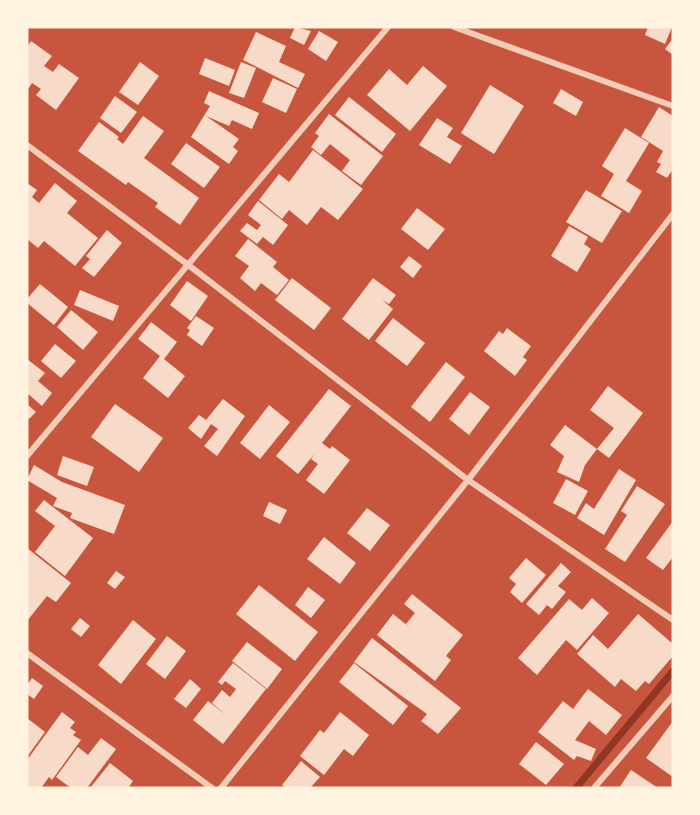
<svg xmlns="http://www.w3.org/2000/svg" width="700" height="815" font-family="Commissioner,sans-serif">
<rect width="100%" height="100%" fill="#c8553d"/>
<g fill="none" stroke-linecap="round" stroke-linejoin="round">
<!-- stream -->
<polyline stroke="#8f3625" stroke-width="7" points="576,788 673,671"/>
</g>
<!-- building -->
<g fill="#f7dbc8">
<polygon points="295,27 311,31 304,45 290,38"/>
<polygon points="648,27 672,27 665,44 645,35"/>
<polygon points="319,31 338,42 326,61 308,49"/>
<polygon points="256,32 286,46 279,62 305,74 298,88 243,60"/>
<polygon points="673,38 673,55 665,49"/>
<polygon points="31,41 52,56 44,66 53,72 59,64 79,78 56,110 36,95 41,89 32,83 27,91 27,47"/>
<polygon points="205,58 235,70 229,86 199,74"/>
<polygon points="140,62 159,76 138,105 119,92"/>
<polygon points="241,62 256,68 244,98 229,93"/>
<polygon points="423,66 447,86 410,131 367,95 389,69 407,85"/>
<polygon points="273,78 297,89 286,113 262,102"/>
<polygon points="490,85 524,106 494,154 461,133"/>
<polygon points="561,89 583,102 576,116 553,103"/>
<polygon points="209,91 259,113 252,129 232,120 229,126 206,116 239,139 233,147 238,151 229,164 191,137 210,106 204,103"/>
<polygon points="115,96 137,112 121,133 100,118"/>
<polygon points="349,97 396,134 382,152 335,115"/>
<polygon points="659,107 673,116 673,169 667,178 656,172 661,164 657,162 663,151 641,137"/>
<polygon points="329,114 383,156 361,185 342,171 350,160 330,144 321,155 311,147 319,136 315,133"/>
<polygon points="143,116 164,131 144,158 199,198 180,225 155,207 158,203 128,182 126,185 78,151 99,122 119,137 117,139 123,144"/>
<polygon points="437,118 453,128 447,137 462,146 450,164 419,145"/>
<polygon points="625,128 649,143 626,181 642,191 629,213 601,196 614,174 602,166"/>
<polygon points="186,143 220,167 204,188 171,164"/>
<polygon points="313,150 363,189 338,220 321,207 307,225 289,210 282,219 259,200 279,174 289,182"/>
<polygon points="27,183 37,190 32,197 39,203 55,183 77,201 67,213 98,238 75,266 44,241 38,248 27,239"/>
<polygon points="586,190 622,211 602,243 566,222"/>
<polygon points="258,201 288,225 273,245 263,237 257,244 240,231 247,223 257,230 261,225 248,215"/>
<polygon points="417,208 445,229 428,250 401,229"/>
<polygon points="569,226 588,237 584,244 591,249 577,272 551,256"/>
<polygon points="107,230 122,243 94,277 82,268 90,259 86,256"/>
<polygon points="248,239 277,262 273,267 289,280 277,295 261,283 255,291 240,278 249,266 235,256"/>
<polygon points="409,256 422,266 413,278 400,267"/>
<polygon points="292,278 331,308 314,330 275,300"/>
<polygon points="373,278 396,295 389,304 382,300 393,309 369,340 342,319"/>
<polygon points="187,281 208,296 191,321 170,305"/>
<polygon points="40,284 68,307 54,325 27,303 27,299"/>
<polygon points="80,290 119,306 113,321 74,305"/>
<polygon points="71,310 98,332 83,350 57,327"/>
<polygon points="196,316 214,328 202,346 187,335 190,330 187,328"/>
<polygon points="393,318 425,343 407,366 375,341"/>
<polygon points="151,322 177,342 164,359 185,376 168,398 143,378 160,356 138,339"/>
<polygon points="507,328 531,346 523,357 527,360 515,376 484,351 499,331 503,334"/>
<polygon points="55,344 76,361 61,378 41,361"/>
<polygon points="27,359 45,373 38,381 52,393 42,406 27,393"/>
<polygon points="446,362 465,377 430,422 411,407"/>
<polygon points="608,386 643,413 609,458 597,449 614,428 590,410"/>
<polygon points="329,389 351,406 322,443 330,449 332,446 350,460 324,494 306,480 318,464 311,459 316,452 298,474 276,456"/>
<polygon points="470,392 490,407 469,435 449,419"/>
<polygon points="223,399 245,416 217,456 204,446 218,429 211,424 201,439 188,428 199,415 206,420"/>
<polygon points="27,404 36,412 29,419 27,417"/>
<polygon points="115,404 163,438 139,472 91,437"/>
<polygon points="269,405 290,422 260,459 240,443"/>
<polygon points="565,425 597,449 585,465 579,482 557,472 564,456 550,445"/>
<polygon points="63,456 94,467 87,486 57,475"/>
<polygon points="34,465 62,482 125,505 114,534 70,518 72,513 53,506 57,498 27,480"/>
<polygon points="619,469 636,480 604,535 577,518 586,503 594,509"/>
<polygon points="566,479 588,491 575,515 553,503"/>
<polygon points="637,486 665,504 625,562 605,549 627,515 621,511"/>
<polygon points="44,500 93,538 65,576 35,552 55,526 35,511"/>
<polygon points="269,502 287,510 280,524 263,516"/>
<polygon points="367,508 390,525 370,551 347,533"/>
<polygon points="673,521 673,557 663,570 646,558"/>
<polygon points="324,537 356,563 340,584 307,559"/>
<polygon points="27,548 71,583 56,602 47,596 27,621"/>
<polygon points="526,558 546,575 522,603 510,592 516,584 509,578"/>
<polygon points="561,563 571,572 558,586 566,592 552,609 547,605 539,615 526,604"/>
<polygon points="116,571 125,577 115,589 107,583"/>
<polygon points="259,585 318,632 295,661 236,614"/>
<polygon points="308,587 325,600 311,618 295,605"/>
<polygon points="412,594 463,635 446,656 451,660 435,681 377,635 393,614 413,630 406,624 415,613 404,604"/>
<polygon points="592,598 609,613 577,650 566,640 537,675 518,658 569,599 582,610"/>
<polygon points="638,614 673,644 673,656 649,684 645,681 636,691 621,679 615,687 577,654 593,635 608,649"/>
<polygon points="80,618 90,626 81,637 71,629"/>
<polygon points="133,620 156,639 121,684 98,665"/>
<polygon points="167,636 186,651 165,679 146,664"/>
<polygon points="372,638 461,708 438,734 421,721 427,714 354,662"/>
<polygon points="247,642 282,669 267,689 232,661"/>
<polygon points="233,663 266,689 223,744 193,720 208,701 226,715 212,703 222,690 230,697 236,689 225,681 222,685 218,682"/>
<polygon points="354,663 408,706 393,725 339,682"/>
<polygon points="32,678 43,686 34,699 27,694 27,685"/>
<polygon points="190,679 201,689 186,708 174,699"/>
<polygon points="588,689 622,715 606,735 589,721 575,740 596,749 591,761 577,756 574,760 538,732 563,701 573,709"/>
<polygon points="62,712 75,722 70,728 76,732 73,735 81,740 52,780 49,777 41,788 28,788 27,760"/>
<polygon points="340,712 369,735 353,756 344,749 324,775 300,756 320,730 324,733"/>
<polygon points="27,718 45,732 27,757"/>
<polygon points="673,721 673,777 646,758"/>
<polygon points="101,738 116,749 87,788 71,788 56,777 78,747 88,755"/>
<polygon points="536,742 564,764 546,785 519,764"/>
<polygon points="301,761 320,777 310,788 286,788 282,785"/>
<polygon points="110,763 133,781 128,788 90,788"/>
<polygon points="631,770 658,788 619,788"/>
</g>
<g fill="none" stroke-linecap="round" stroke-linejoin="round">
<!-- minor -->
<g stroke="#f1ccb7" stroke-width="6">
<polyline points="454,27 673,106"/>
<polyline points="27,145 187,264 468,480 673,620"/>
<polyline points="27,456 388,27"/>
<polyline points="27,653 212,788"/>
<polyline points="221,788 468,480 673,214"/>
<polyline points="594,788 673,696"/>
</g>
</g>
<!-- border -->
<rect width="700" height="815" fill="none" stroke="#fff3e0" stroke-width="57"/>
</svg>
